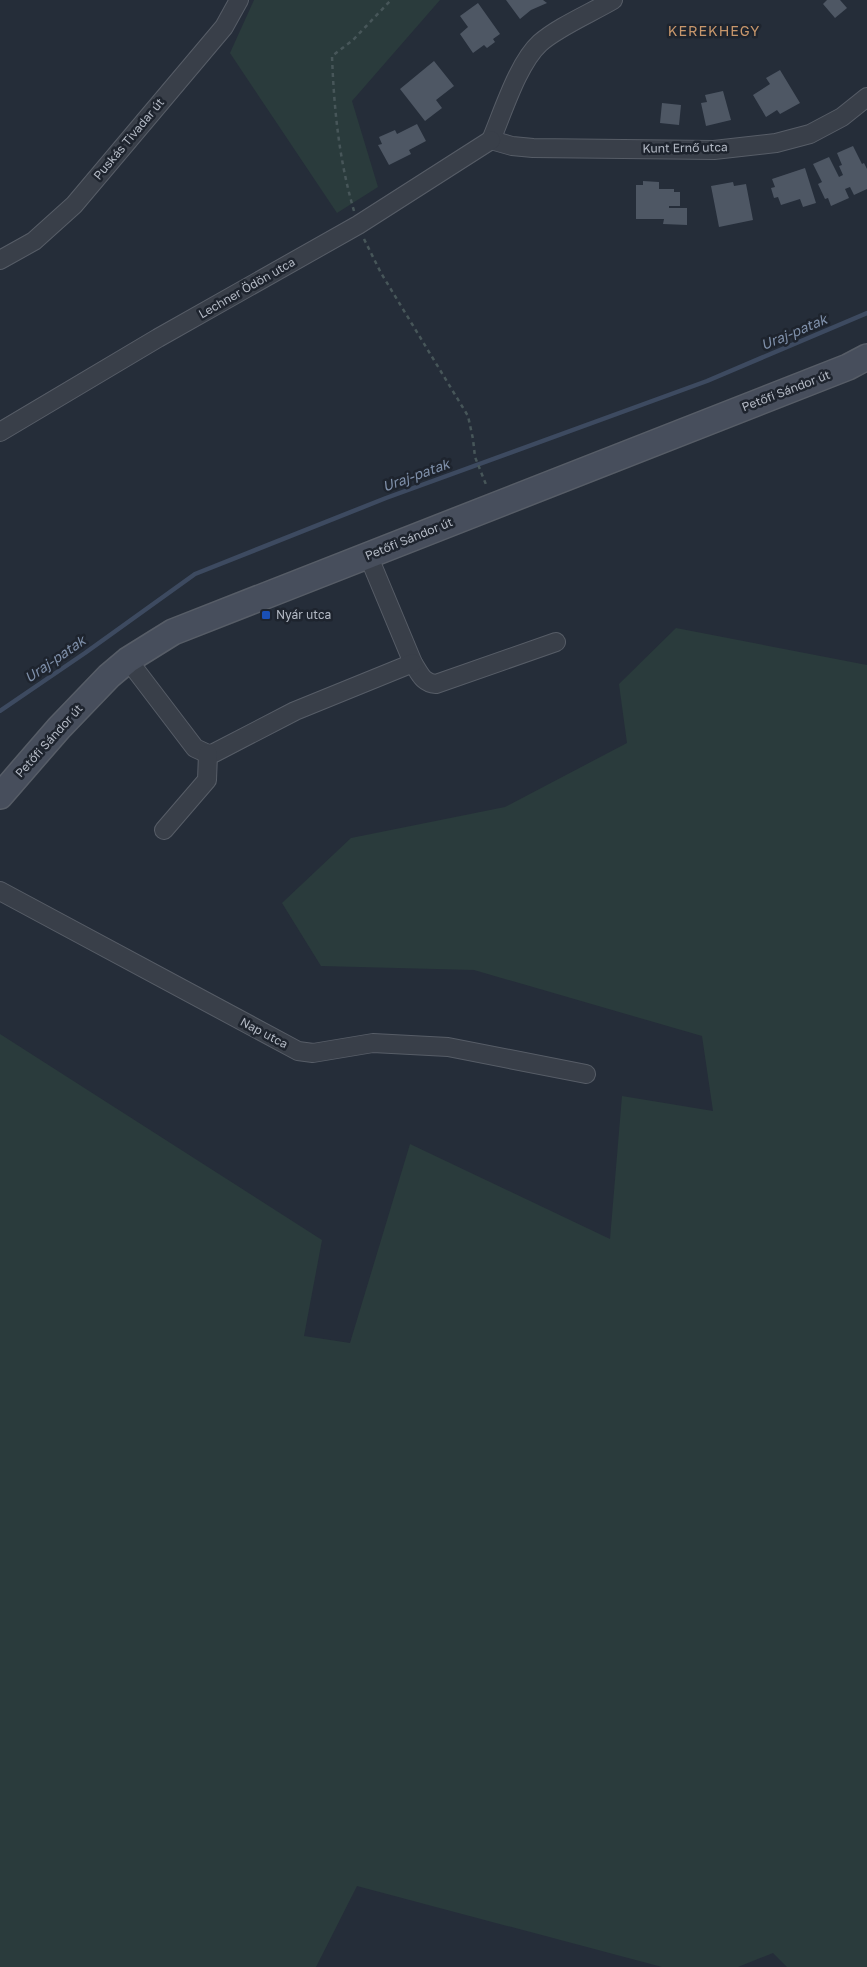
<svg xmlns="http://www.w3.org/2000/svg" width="867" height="1967" font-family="'Golos Text',sans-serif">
<rect width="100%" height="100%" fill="#252d39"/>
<!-- green -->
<g fill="#2a3b3c">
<polygon points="254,0 440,0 352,101 378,187 337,213 230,53"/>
<polygon points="676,628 867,665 867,1967 787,1967 773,1953 738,1967 662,1967 357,1886 316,1967 0,1967 0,1034 322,1240 304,1336 350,1343 410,1144 610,1239 622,1096 713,1111 702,1036 474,970 321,966 282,903 351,838 505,807 627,743 619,684"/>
</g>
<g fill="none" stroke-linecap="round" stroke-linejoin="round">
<!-- stream -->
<polyline stroke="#3d4a60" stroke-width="4.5" points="0,711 85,653 195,574 386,498 707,381 867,313"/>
</g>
<!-- building -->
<g fill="#4e5764">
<polygon points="506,0 543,0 547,3 531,10 520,19"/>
<polygon points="827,0 840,0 847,8 835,18 823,4"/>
<polygon points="478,3 500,34 493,39 495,42 487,48 484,45 473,53 460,34 468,27 460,16"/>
<polygon points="434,61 454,86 436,100 442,108 425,121 400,89"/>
<polygon points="780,70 800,103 780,114 777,110 766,117 753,95 770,84 766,78"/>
<polygon points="723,91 731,120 706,126 701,103 707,102 705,95"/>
<polygon points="662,103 681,105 679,125 660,123"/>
<polygon points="417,124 426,141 409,150 411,154 389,165 378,145 382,144 379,137 395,130 397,134"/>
<polygon points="853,146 862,164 864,163 867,169 867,189 854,195 850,187 845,189 849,198 831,206 828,198 825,199 818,184 822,182 813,164 829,157 839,177 843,175 839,166 842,165 837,153"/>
<polygon points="805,168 816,203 803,207 800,199 781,205 778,197 774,198 771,188 775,187 772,179"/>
<polygon points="643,181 659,182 659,189 674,189 674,192 680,192 680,206 669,206 669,208 687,208 687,225 663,224 664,219 636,219 636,185 643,185"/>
<polygon points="733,182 734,186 746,184 753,220 719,227 711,186"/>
</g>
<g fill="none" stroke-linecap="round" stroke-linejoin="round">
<!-- street casing -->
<g stroke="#575d67" stroke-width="20">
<g id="street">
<polyline points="491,140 512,146 533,148 714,150 776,143 810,134 842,117 867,97"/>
<path d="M 491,140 C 503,112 518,63 540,43 C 558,27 591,13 613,0"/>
<polyline points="0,260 34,241 74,205 224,27 239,0"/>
<polyline points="0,432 158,338 358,225 491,140"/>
<path d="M 368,555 L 413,663 C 420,674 423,683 436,684 L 556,642"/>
<polyline points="128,660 195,748 208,754 214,753 295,711 413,663"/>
<polyline points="164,830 207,780 208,754"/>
<polyline points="0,891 298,1051 313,1053 373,1043 448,1047 586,1074"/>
</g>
</g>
<!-- secondary casing -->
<g stroke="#575d67" stroke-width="28">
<polyline id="secondary" points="0,796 59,728 109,676 128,660 173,632 848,367 867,357"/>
</g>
<!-- path -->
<g stroke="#475659" stroke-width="2.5" stroke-dasharray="4 4" stroke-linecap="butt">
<path d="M 354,211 C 339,160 334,109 332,56 L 353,40 L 391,0"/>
<polyline points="364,239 381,273 468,416 473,439 475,457 487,487"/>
</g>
<!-- street -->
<use href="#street" stroke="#393f49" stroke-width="18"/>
<!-- secondary -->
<use href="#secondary" stroke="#474e5c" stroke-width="25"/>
</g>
<!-- markers -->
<rect fill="#1a4fb4" stroke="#1e242e" stroke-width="2" x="261" y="610" width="10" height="10" rx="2.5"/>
<g text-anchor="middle" stroke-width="5" stroke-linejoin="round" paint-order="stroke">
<!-- street labels -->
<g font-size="12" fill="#b4bac5" stroke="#1e242e">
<text transform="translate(129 139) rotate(-50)" y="4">Puskás Tivadar út</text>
<text transform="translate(685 148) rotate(-1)" y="4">Kunt Ernő utca</text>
<text transform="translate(247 288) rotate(-30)" y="4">Lechner Ödön utca</text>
<text transform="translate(786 391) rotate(-21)" y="4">Petőfi Sándor út</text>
<text transform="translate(409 539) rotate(-22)" y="4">Petőfi Sándor út</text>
<text transform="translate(49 741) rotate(-48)" y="4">Petőfi Sándor út</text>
<text transform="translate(264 1033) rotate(28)" y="4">Nap utca</text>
</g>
<!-- poi labels -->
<g font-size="12" fill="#b4bac5" stroke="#1e242e" text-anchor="start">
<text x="276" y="619">Nyár utca</text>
</g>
<!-- neighbourhood labels -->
<g font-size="14" letter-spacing="1" fill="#c8976c" stroke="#1e242e">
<text x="714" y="36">KEREKHEGY</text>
</g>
<!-- water labels -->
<g font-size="14" font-style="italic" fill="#7f90aa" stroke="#1e242e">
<text transform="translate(794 332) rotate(-23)" y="5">Uraj-patak</text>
<text transform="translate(416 475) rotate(-20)" y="5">Uraj-patak</text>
<text transform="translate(55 659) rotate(-35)" y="5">Uraj-patak</text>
</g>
</g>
</svg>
